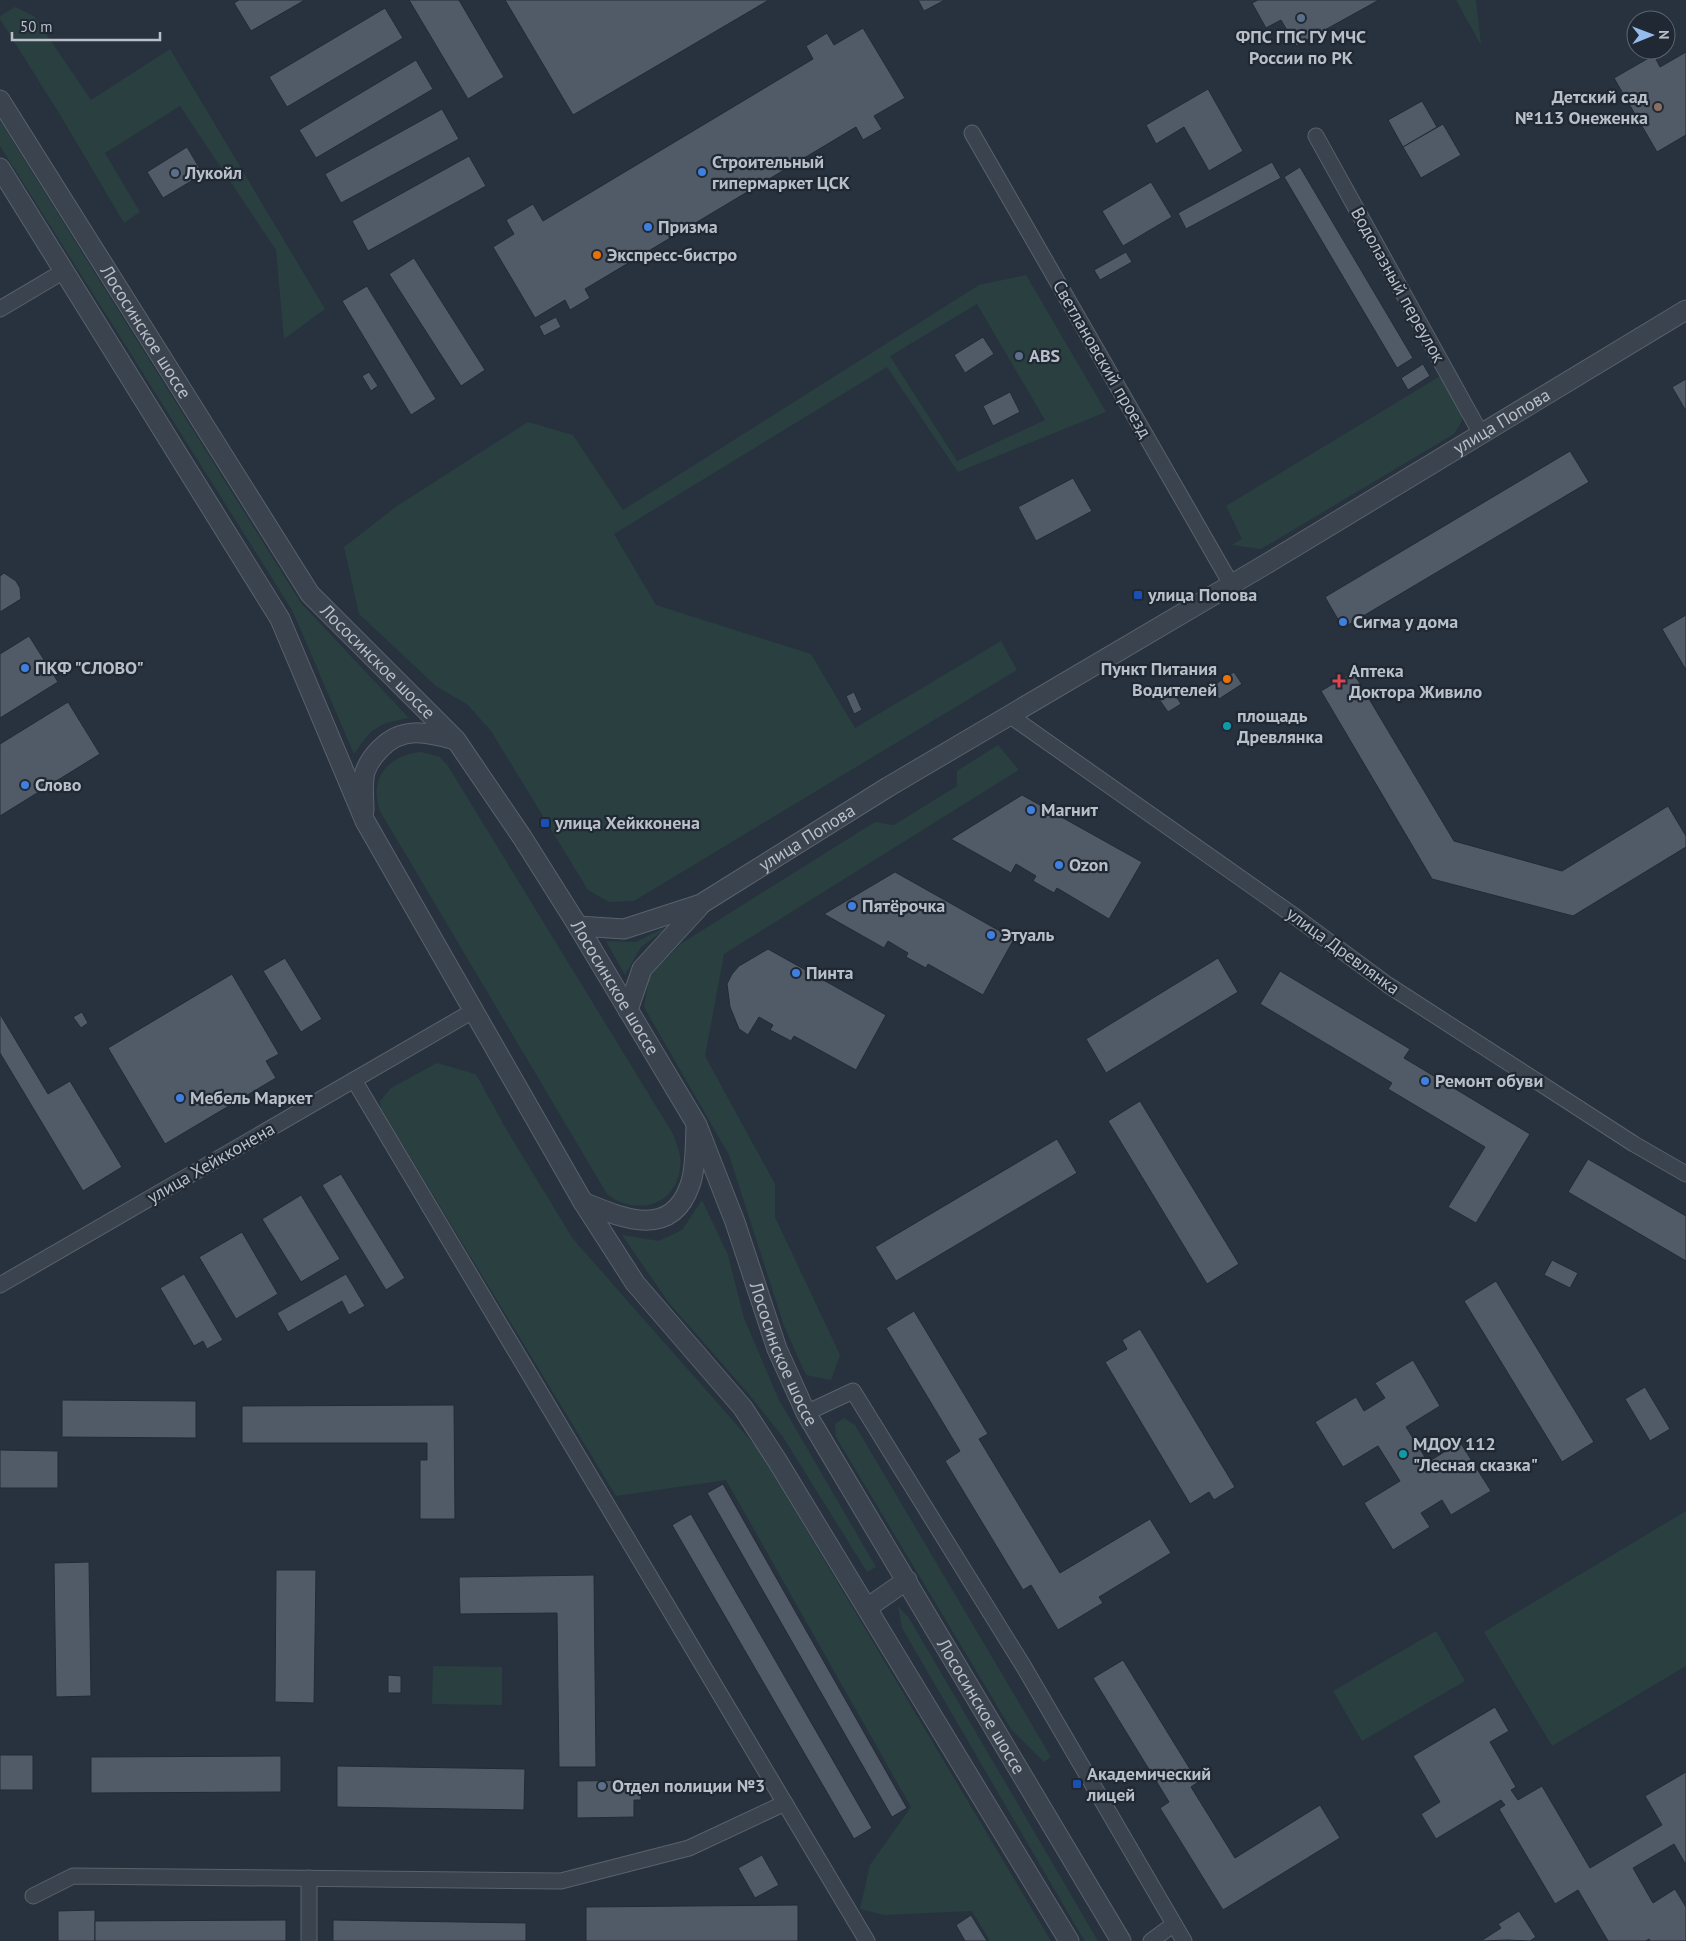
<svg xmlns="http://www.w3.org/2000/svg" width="1686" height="1941" font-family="'PT Sans',sans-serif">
<rect width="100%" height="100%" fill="#27323e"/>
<!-- green -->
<g fill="#2a3f40" fill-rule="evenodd">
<polygon points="1456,0 1476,0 1481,45"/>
<polygon points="15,7 34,16 91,100 170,49 325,309 284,339 276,250 180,106 105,153 140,212 124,223 62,118 0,19 0,16"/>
<path d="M 0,121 L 301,603 L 409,718 C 377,724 372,727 354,754 L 292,610 L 0,146 Z"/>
<path d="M 1026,275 L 1106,412 L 958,472 L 887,367 L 614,534 L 656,605 L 811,654 L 855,728 L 1001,641 L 1017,670 L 634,901 L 609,902 L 588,890 L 491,731 L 468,705 L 436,686 L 359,614 L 344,547 L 397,506 L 528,422 L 573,435 L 623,510 L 979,285 ZM 977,304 L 1045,420 L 957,461 L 890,356 Z"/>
<polygon points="1442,375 1461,408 1462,421 1454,434 1261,549 1232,545 1242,539 1226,506"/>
<polygon points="998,745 1019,770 724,954 705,1056 775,1184 775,1217 840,1355 831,1380 806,1375 784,1326 729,1155 644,1007 650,974 682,943 875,822 894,825 957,786 957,771"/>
<path d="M 421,752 L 440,757 L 448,766 L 673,1134 C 677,1145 682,1156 680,1168 C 676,1207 634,1216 607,1194 L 380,811 C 368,779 388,755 421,752 Z"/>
<polygon points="674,923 641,947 625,975 606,941 636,942"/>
<polygon points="437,1063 476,1074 506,1129 573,1239 758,1449 1051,1941 990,1941 972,1911 884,1915 860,1909 870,1865 911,1807 726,1480 616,1496 381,1109 380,1101 391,1088"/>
<polygon points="702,1200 728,1255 744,1318 779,1400 876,1567 867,1572 783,1437 747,1392 669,1303 622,1235 659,1241 682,1230"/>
<polygon points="844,1418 855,1425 1051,1757 1044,1762 1011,1729 836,1437 835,1424"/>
<polygon points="1686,1511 1686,1666 1552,1746 1484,1632"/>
<polygon points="898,1606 909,1618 1098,1941 1085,1941 1078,1930 902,1628"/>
<polygon points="1436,1631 1465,1681 1362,1741 1333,1691"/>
<polygon points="433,1666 502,1667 502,1705 432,1704"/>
</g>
<!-- building -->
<g fill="#515b68" stroke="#222b35">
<polygon points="239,0 305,0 251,31 234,3"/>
<polygon points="409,0 459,0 504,77 468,99"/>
<polygon points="505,0 769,0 573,115"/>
<polygon points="918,0 945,0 924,11"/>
<polygon points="1258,0 1379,0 1296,46 1281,20 1266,28 1252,3"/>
<polygon points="385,8 403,38 287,107 269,77"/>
<polygon points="863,28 905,98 874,116 882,129 863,140 856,127 585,289 590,298 570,310 565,300 535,318 493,247 514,234 506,220 533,204 543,221 813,59 806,46 827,33 834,45"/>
<polygon points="1686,52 1686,135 1657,152 1614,78 1654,55 1660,67"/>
<polygon points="416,60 433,89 316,158 299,130"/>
<polygon points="1208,89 1243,151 1209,171 1184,127 1156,144 1146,125"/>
<polygon points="1422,101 1437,127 1403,147 1388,120"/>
<polygon points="442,109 459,139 341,203 325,174"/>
<polygon points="1443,124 1461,155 1421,178 1403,147"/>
<polygon points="187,147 203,174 163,198 147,172"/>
<polygon points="469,156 486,186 368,251 352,221"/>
<polygon points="1272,162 1281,178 1186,229 1178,213"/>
<polygon points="1300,167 1413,358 1397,368 1284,177"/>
<polygon points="1151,182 1172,217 1123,246 1102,211"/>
<polygon points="1126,252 1132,262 1100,280 1094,270"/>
<polygon points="414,258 485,370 461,386 389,274"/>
<polygon points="367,286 436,399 411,415 342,301"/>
<polygon points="556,317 561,327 544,336 539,326"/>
<polygon points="983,337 994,354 965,373 954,355"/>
<polygon points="1423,364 1430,376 1408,390 1401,378"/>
<polygon points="369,372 378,386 371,391 362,376"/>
<polygon points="1686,379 1686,411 1672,387"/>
<polygon points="1010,392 1020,412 993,426 983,406"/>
<polygon points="1570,451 1589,482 1343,628 1325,597"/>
<polygon points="1073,478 1092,511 1036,541 1018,507"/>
<polygon points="4,573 16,581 20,588 21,599 0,612 0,576"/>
<polygon points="1686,615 1686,670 1662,629"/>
<polygon points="29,636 58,682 0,718 0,654"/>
<polygon points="1234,672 1242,684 1219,699 1211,687"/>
<polygon points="1353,672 1454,841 1562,871 1668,806 1686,836 1686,847 1573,916 1432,879 1321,691"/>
<polygon points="1172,690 1181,704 1168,712 1159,699"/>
<polygon points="854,692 862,710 854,714 846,696"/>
<polygon points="68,702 100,754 0,816 0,744"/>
<polygon points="1022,795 1142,862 1109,919 1057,888 1054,893 1033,881 1036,876 1016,864 1011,873 951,839"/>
<polygon points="895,872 1014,939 983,995 928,964 926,968 906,957 908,953 888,941 884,948 824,914"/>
<polygon points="768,949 886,1015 856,1070 794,1036 791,1041 770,1030 773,1025 759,1017 748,1035 739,1029 730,1007 727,984 732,974 739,966"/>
<polygon points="285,958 322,1019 301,1032 263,971"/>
<polygon points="1218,958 1238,992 1106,1073 1086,1039"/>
<polygon points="1280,971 1410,1049 1404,1058 1530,1134 1476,1223 1448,1207 1485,1147 1388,1089 1392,1083 1260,1004"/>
<polygon points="232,974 279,1054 266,1061 276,1078 165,1144 108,1048"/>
<polygon points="82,1012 88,1023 81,1028 73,1017"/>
<polygon points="0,1014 48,1094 70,1081 122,1167 83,1191 0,1053"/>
<polygon points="1140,1101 1239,1264 1207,1284 1108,1121"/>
<polygon points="1057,1139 1077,1173 896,1281 875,1247"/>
<polygon points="1588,1159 1686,1216 1686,1261 1568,1192"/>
<polygon points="341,1174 405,1278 386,1290 322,1185"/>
<polygon points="301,1195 340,1259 301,1282 262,1219"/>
<polygon points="242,1232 278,1294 236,1319 199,1257"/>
<polygon points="1552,1260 1578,1273 1570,1288 1544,1275"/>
<polygon points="184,1274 223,1340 207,1349 203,1341 194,1346 160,1288"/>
<polygon points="346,1274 365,1306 349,1315 342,1301 288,1332 277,1313"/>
<polygon points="1496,1281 1594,1442 1562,1462 1464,1301"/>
<polygon points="914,1311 988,1434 979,1439 1060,1573 1150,1519 1171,1553 1099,1597 1103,1603 1058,1630 1031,1585 1023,1590 945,1461 960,1451 886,1328"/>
<polygon points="1140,1329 1235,1487 1214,1500 1209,1492 1190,1504 1105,1362 1127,1349 1122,1340"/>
<polygon points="1413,1360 1440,1406 1406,1427 1428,1462 1460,1442 1491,1491 1451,1515 1442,1500 1421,1513 1430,1527 1393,1550 1364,1503 1400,1481 1378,1446 1343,1467 1315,1422 1356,1397 1364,1411 1385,1398 1375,1383"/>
<polygon points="1645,1387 1670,1429 1650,1441 1625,1399"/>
<polygon points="62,1400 196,1401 196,1438 62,1437"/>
<polygon points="454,1405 455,1519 420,1519 420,1460 427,1460 427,1443 242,1443 242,1406"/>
<polygon points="0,1450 58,1451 58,1488 0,1488"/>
<polygon points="723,1484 907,1808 892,1817 707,1493"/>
<polygon points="691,1514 872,1828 854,1839 672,1525"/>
<polygon points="89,1562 91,1696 56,1697 54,1563"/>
<polygon points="276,1570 316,1570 314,1703 275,1702"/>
<polygon points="594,1575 596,1767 559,1767 557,1613 460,1614 459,1577"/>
<polygon points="1123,1660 1198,1782 1191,1787 1235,1858 1320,1805 1340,1838 1223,1910 1160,1808 1169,1802 1093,1678"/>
<polygon points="388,1675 401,1676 401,1693 388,1693"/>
<polygon points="1495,1707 1509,1731 1490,1742 1516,1787 1511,1790 1518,1800 1542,1786 1590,1868 1662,1825 1645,1796 1686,1772 1686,1865 1674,1844 1633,1868 1653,1903 1675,1889 1686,1907 1686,1941 1650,1941 1649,1939 1646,1941 1608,1941 1578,1890 1555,1904 1499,1809 1505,1805 1501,1800 1436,1839 1421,1814 1440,1802 1413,1756"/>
<rect x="0" y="1755" width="33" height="35"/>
<polygon points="281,1756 281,1792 91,1793 91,1757"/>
<polygon points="337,1766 525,1769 524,1810 337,1807"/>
<polygon points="641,1780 641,1800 634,1800 634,1817 577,1818 577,1781"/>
<polygon points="762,1855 779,1885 755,1898 738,1868"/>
<polygon points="798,1905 798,1941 586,1941 586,1907"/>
<polygon points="95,1910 95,1941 58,1941 58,1911"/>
<polygon points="1519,1911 1536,1937 1530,1941 1507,1940 1481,1941 1501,1928 1498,1924"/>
<polygon points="971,1915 987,1941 965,1941 956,1925"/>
<polygon points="286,1920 286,1941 95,1941 95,1921"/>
<polygon points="333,1920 526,1923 526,1941 333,1941"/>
</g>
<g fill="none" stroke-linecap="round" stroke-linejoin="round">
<!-- minor casing -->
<g stroke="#59626c" stroke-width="17">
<g id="minor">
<polyline points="972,133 1231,584"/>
<polyline points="1316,136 1481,434"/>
<polyline points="0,309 64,271"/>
<polyline points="1009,715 1293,915 1388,985 1634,1144 1686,1174"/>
<polyline points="354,1080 867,1941"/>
<polyline points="0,1285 473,1011"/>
<polyline points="806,1413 853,1391 1024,1667 1184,1941"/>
<polyline points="33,1896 73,1876 561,1881 689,1848 785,1803"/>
<polyline points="309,1941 309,1878"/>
<polyline points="1151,1941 1174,1924"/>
</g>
</g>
<!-- tertiary casing -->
<g stroke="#59626c" stroke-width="21">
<g id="tertiary">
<path id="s1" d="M 0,100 L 310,594 L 456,740 L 522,837 L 578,926 L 697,1125 L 735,1222 L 777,1349 L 806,1413 L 1121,1941"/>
<polyline points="0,168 280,619 365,821 583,1202 635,1283 743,1408 778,1462 1069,1941"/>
<path d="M 364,811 C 364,798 362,784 365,772 C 368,763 373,756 380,749 C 402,726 426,732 455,740"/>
<path id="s2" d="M 578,926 L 624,929 L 701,904 L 888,787 L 1268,563 L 1686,310"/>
<polyline points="628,1010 642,969 699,907"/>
<path d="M 583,1202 C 622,1218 671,1240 690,1185 C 696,1169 695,1144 696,1127"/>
<polyline points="867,1608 907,1580"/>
</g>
</g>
<!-- minor -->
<use href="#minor" stroke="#3b444e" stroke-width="15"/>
<!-- tertiary -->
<use href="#tertiary" stroke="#3b444e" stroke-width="19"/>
</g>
<!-- markers -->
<g fill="#5c6f8a" stroke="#202933" stroke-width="2">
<circle cx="1301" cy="18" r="5"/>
<circle cx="175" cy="173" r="5"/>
<circle cx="1019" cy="356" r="5"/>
<circle cx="602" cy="1786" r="5"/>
</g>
<circle fill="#8d6e63" stroke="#202933" stroke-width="2" cx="1658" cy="107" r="5"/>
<g fill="#3f7fe0" stroke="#202933" stroke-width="2">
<circle cx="702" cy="172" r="5"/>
<circle cx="648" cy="227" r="5"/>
<circle cx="1343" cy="622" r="5"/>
<circle cx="25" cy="668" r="5"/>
<circle cx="25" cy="785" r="5"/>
<circle cx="1031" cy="810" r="5"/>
<circle cx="1059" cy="865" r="5"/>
<circle cx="852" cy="906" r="5"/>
<circle cx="991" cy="935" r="5"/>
<circle cx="796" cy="973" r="5"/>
<circle cx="1425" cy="1081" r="5"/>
<circle cx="180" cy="1098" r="5"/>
</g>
<g fill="#e8710a" stroke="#202933" stroke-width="2">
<circle cx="597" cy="255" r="5"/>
<circle cx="1227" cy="679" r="5"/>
</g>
<g fill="#1a4fb4" stroke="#202933" stroke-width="2">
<rect x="1133" y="590" width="10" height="10" rx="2.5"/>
<rect x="540" y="818" width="10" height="10" rx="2.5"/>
<rect x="1072" y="1779" width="10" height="10" rx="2.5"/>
</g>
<path fill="#e0444e" stroke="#202933" stroke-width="2" d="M1336.5 673.5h5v5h5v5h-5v5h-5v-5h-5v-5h5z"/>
<g fill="#0f9aa8" stroke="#202933" stroke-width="2">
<circle cx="1227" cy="726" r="5"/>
<circle cx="1403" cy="1454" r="5"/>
</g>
<g text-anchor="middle" stroke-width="4.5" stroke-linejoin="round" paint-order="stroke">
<!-- poi labels -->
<g font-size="18" font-weight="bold" fill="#b8bfc9" stroke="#202933" text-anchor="start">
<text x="1301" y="43" text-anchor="middle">ФПС ГПС ГУ МЧС<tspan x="1301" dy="21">России по РК</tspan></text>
<text x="1648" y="103" text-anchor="end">Детский сад<tspan x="1648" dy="21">№113 Онеженка</tspan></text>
<text x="712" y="168">Строительный<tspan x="712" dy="21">гипермаркет ЦСК</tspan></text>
<text x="185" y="179">Лукойл</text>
<text x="658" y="233">Призма</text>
<text x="607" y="261">Экспресс-бистро</text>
<text x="1029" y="362">ABS</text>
<text x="1148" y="601">улица Попова</text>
<text x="1353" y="628">Сигма у дома</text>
<text x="35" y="674">ПКФ "СЛОВО"</text>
<text x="1217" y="675" text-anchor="end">Пункт Питания<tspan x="1217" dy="21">Водителей</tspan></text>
<text x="1349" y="677">Аптека<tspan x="1349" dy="21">Доктора Живило</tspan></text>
<text x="1237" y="722">площадь<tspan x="1237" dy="21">Древлянка</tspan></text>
<text x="35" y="791">Слово</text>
<text x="1041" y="816">Магнит</text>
<text x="555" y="829">улица Хейкконена</text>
<text x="1069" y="871">Ozon</text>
<text x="862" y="912">Пятёрочка</text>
<text x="1001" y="941">Этуаль</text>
<text x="806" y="979">Пинта</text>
<text x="1435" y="1087">Ремонт обуви</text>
<text x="190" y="1104">Мебель Маркет</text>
<text x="1413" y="1450">МДОУ 112<tspan x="1413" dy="21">"Лесная сказка"</tspan></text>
<text x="1087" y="1780">Академический<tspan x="1087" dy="21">лицей</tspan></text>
<text x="612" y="1792">Отдел полиции №3</text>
</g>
<!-- street labels -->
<g font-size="18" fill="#b8bfc9" stroke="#202933">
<text transform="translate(1398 285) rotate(61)" y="6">Водолазный переулок</text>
<text dy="6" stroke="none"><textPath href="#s1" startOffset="274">Лососинское шоссе</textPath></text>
<text transform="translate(1102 359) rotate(60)" y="6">Светлановский проезд</text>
<text dy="6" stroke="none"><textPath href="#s2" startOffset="1062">улица Попова</textPath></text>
<text dy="6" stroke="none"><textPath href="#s1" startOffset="679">Лососинское шоссе</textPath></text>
<text dy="6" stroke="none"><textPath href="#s2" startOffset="252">улица Попова</textPath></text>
<text transform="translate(1343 951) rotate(36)" y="6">улица Древлянка</text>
<text dy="6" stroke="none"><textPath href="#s1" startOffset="1084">Лососинское шоссе</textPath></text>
<text transform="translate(211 1163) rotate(-30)" y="6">улица Хейкконена</text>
<text dy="6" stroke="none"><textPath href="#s1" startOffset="1489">Лососинское шоссе</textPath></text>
<text dy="6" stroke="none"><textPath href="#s1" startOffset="1894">Лососинское шоссе</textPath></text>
</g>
</g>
<!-- north arrow -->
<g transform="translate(1651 35) rotate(89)"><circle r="24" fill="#202933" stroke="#5d656f"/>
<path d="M0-4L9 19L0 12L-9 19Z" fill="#96bbef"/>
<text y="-8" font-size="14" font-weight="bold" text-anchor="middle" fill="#b8bfc9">N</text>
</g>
<!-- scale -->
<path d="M12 32v8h148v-8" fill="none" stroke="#b8bfc9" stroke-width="2.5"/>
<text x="20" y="32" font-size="15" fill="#b8bfc9" stroke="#202933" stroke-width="4" paint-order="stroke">50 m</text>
</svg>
